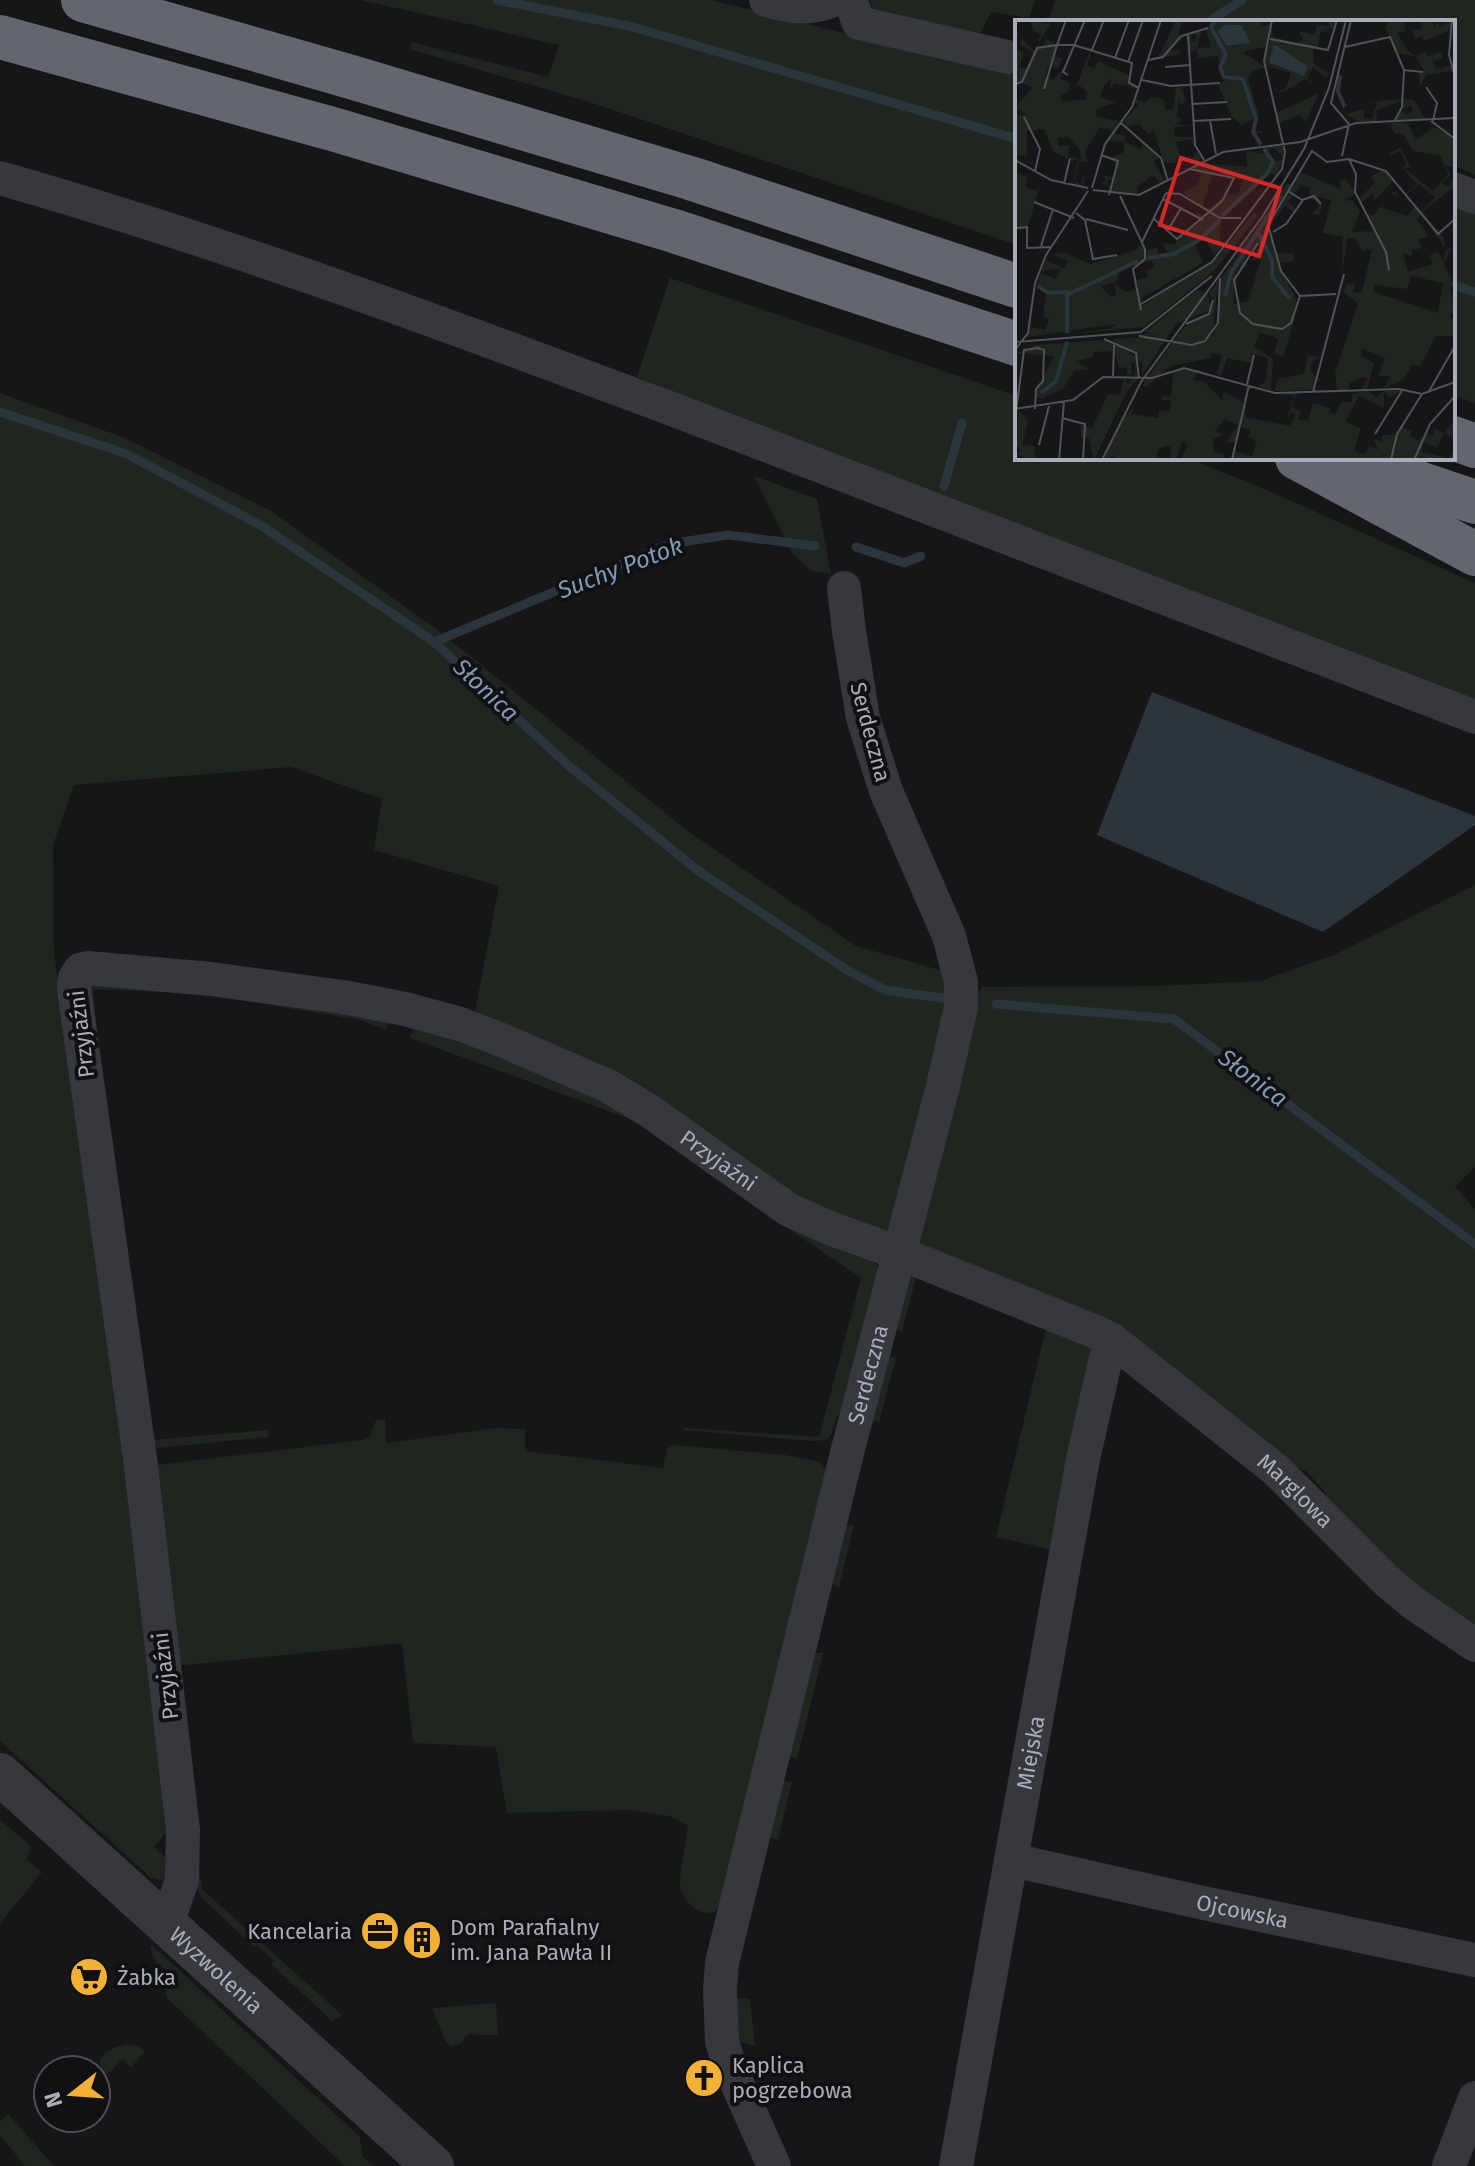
<svg xmlns="http://www.w3.org/2000/svg" width="1475" height="2166" font-family="'Fira Sans',sans-serif">
<rect width="100%" height="100%" fill="#161618"/>
<!-- green -->
<g fill="#1e261f">
<polygon points="361,0 711,0 1017,76 1017,245 592,103 410,49 411,42 548,77 559,45"/>
<polygon points="870,0 1035,0 1029,18 991,12 981,32 963,39 879,17 870,2"/>
<polygon points="1055,0 1475,0 1475,175 1453,165 1453,22 1048,22"/>
<polygon points="1453,205 1475,213 1475,403 1453,395"/>
<polygon points="670,278 1017,396 1017,458 1187,458 1269,491 1475,583 1475,708 637,377"/>
<polygon points="0,393 125,438 271,511 435,628 689,832 856,946 950,973 952,987 890,1236 829,1216 474,1017 499,886 374,850 382,799 291,767 74,785 53,845 54,954 111,1321 172,1825 154,1847 169,1861 169,1877 161,1880 150,1877 0,1741"/>
<polygon points="754,476 817,499 831,574 811,571 792,553"/>
<polygon points="1475,885 1475,1167 1455,1187 1475,1209 1475,1638 1331,1514 1325,1492 1306,1471 1260,1451 1126,1341 916,1251 968,1006 983,987 1156,986 1260,981 1334,955"/>
<polygon points="137,984 388,1017 387,1030 360,1020 204,994 93,989 97,1034 89,985"/>
<polygon points="415,1024 575,1084 638,1122 410,1038"/>
<path d="M 740,1196 L 871,1259 L 878,1267 L 852,1401 C 848,1405 841,1411 838,1416 C 829,1433 837,1441 811,1441 L 684,1430 L 683,1428 L 819,1437 L 861,1278 Z"/>
<path d="M 910,1268 L 918,1269 L 1094,1339 L 1098,1343 L 1100,1350 L 1032,1708 L 1011,1808 L 1001,1875 L 995,1878 L 1057,1551 L 996,1537 L 1047,1324 L 917,1274 L 902,1331 L 888,1327 C 892,1310 894,1279 910,1268 Z"/>
<polygon points="882,1358 896,1358 879,1422 867,1417"/>
<path d="M 385,1419 L 386,1443 L 497,1428 L 525,1429 L 525,1451 L 663,1468 L 667,1448 L 675,1445 L 785,1455 L 816,1461 L 822,1464 L 828,1473 L 722,1907 C 715,1913 707,1915 698,1910 C 691,1907 684,1898 681,1891 C 677,1880 687,1839 688,1825 L 669,1816 L 628,1810 L 507,1813 L 496,1747 L 413,1743 L 402,1643 L 176,1666 L 157,1465 L 363,1440 L 370,1436 L 376,1420 Z"/>
<polygon points="269,1430 268,1437 157,1448 152,1447 151,1440"/>
<polygon points="848,1525 854,1525 839,1587 829,1582 843,1529"/>
<polygon points="809,1653 823,1653 797,1760 784,1753"/>
<polygon points="780,1781 792,1782 778,1840 767,1836"/>
<polygon points="0,1820 31,1846 27,1860 42,1872 0,1923"/>
<polygon points="200,1874 202,1889 342,2015 332,2021 271,1964 274,1961 257,1945 254,1947 202,1898 199,1893 196,1876"/>
<polygon points="152,1945 360,2137 362,2156 373,2166 345,2166 167,1998 166,1991 150,1947"/>
<polygon points="732,1997 750,1999 755,2046 739,2042"/>
<polygon points="496,2003 498,2035 480,2035 470,2033 465,2037 462,2043 451,2047 445,2040 432,2008"/>
<path d="M 128,2044 L 138,2046 L 145,2051 L 131,2067 L 122,2059 L 107,2075 C 88,2057 111,2047 128,2044 Z"/>
<polygon points="8,2114 54,2166 25,2166 0,2135 0,2121 1,2121"/>
</g>
<!-- water -->
<polygon fill="#2c353c" points="1152,692 1475,816 1475,825 1323,932 1097,835"/>
<g fill="none" stroke-linecap="round" stroke-linejoin="round">
<!-- stream -->
<g stroke="#2c353c" stroke-width="9">
<polyline points="497,0 629,26 1017,139"/>
<polyline points="1208,22 1242,0"/>
<polyline points="1453,285 1475,292"/>
<polyline points="0,412 127,454 262,526 434,642 568,765 696,869 845,969 885,990 949,999"/>
<polyline points="944,486 962,423"/>
<polyline points="856,547 904,563 921,556"/>
<polyline points="434,642 669,544 728,535 815,546"/>
<polyline points="996,1004 1174,1019 1475,1244"/>
</g>
<!-- minor -->
<g stroke="#37383d" stroke-width="34">
<path d="M 766,0 C 789,7 811,10 833,0"/>
<polyline points="850,0 859,23 1008,57"/>
<path d="M 0,178 C 228,243 450,326 672,409 C 940,510 1207,614 1475,717"/>
<polyline points="1453,189 1475,197"/>
<path id="s1" d="M 1012,1860 L 1199,1902 L 1475,1960"/>
<path id="s2" d="M 167,1924 L 182,1880 L 183,1830 L 140,1458 L 74,989 L 75,978 L 80,970 L 88,968 L 211,979 L 343,997 L 405,1009 L 460,1024 L 504,1041 L 608,1086 L 648,1110 L 789,1210 L 832,1229 L 899,1253 L 1096,1332 L 1112,1340 L 1276,1470 L 1387,1581 L 1413,1603 L 1475,1645"/>
<path id="s3" d="M 774,2166 L 729,2065 L 722,2041 L 720,1989 L 722,1963 L 848,1449 L 943,1086 L 961,1007 L 961,982 L 949,936 L 886,791 L 863,718 L 849,631 L 844,588"/>
<path id="s4" d="M 956,2166 L 1083,1459 L 1105,1362 L 1112,1340"/>
<polyline points="1449,2166 1475,2098"/>
</g>
<!-- tertiary -->
<path stroke="#37383d" stroke-width="42" id="s5" d="M 0,1774 L 433,2166"/>
<!-- motorway -->
<g stroke="#63666e" stroke-width="44">
<polyline points="83,0 351,77 690,178 1017,286"/>
<polyline points="0,37 336,130 674,231 1017,344"/>
<polyline points="1453,438 1475,446"/>
<polyline points="1297,458 1475,554"/>
<polyline points="1345,458 1475,502"/>
</g>
</g>
<!-- icons -->
<defs>
<g id="office-disc" transform="scale(2)"><circle r="9.5" fill="#f2b134" stroke="#111113"/><path d="M-6-3h4V-5.5h4V-3h4V5H-6ZM-1-4.5V-3h2v-1.5ZM-6 0V1H6V0Z" fill="#111"/></g>
<g id="building-disc" transform="scale(2)"><circle r="9.5" fill="#f2b134" stroke="#111113"/><path d="M-4-6H4V6H1V3H-1V6H-4ZM-2.5-4.3h1.7v1.8h-1.7ZM.8-4.3h1.7v1.8H.8ZM-2.5-1h1.7V.8h-1.7ZM.8-1h1.7V.8H.8Z" fill="#111"/></g>
<g id="supermarket-disc" transform="scale(2)"><circle r="9.5" fill="#f2b134" stroke="#111113"/><path d="M-6-5.5h2.5l.6 2H6L4.5 2H-2.5L-4.4-4H-6ZM-1.5 3.2a1.3 1.3 0 1 0 .1 0ZM3 3.2a1.3 1.3 0 1 0 .1 0Z" fill="#111"/></g>
<g id="church-disc" transform="scale(2)"><circle r="9.5" fill="#f2b134" stroke="#111113"/><path d="M-1.2-6h2.4v3.5h3.3v2.4h-3.3V6h-2.4V-.1h-3.3v-2.4h3.3Z" fill="#111"/></g>
</defs>
<g fill-rule="evenodd">
<use href="#office-disc" x="380" y="1931"/>
<use href="#building-disc" x="422" y="1940"/>
<use href="#supermarket-disc" x="89" y="1977"/>
<use href="#church-disc" x="704" y="2078"/>
</g>
<g text-anchor="middle" stroke-width="8" stroke-linejoin="round" paint-order="stroke">
<!-- street labels -->
<g font-size="22" fill="#a8adb8" stroke="#111113">
<text transform="translate(871 732) rotate(75)" y="8">Serdeczna</text>
<text transform="translate(81 1034) rotate(-97)" y="8">Przyjaźni</text>
<text dy="8" stroke="none"><textPath href="#s2" startOffset="1644">Przyjaźni</textPath></text>
<text dy="8" stroke="none"><textPath href="#s3" startOffset="820">Serdeczna</textPath></text>
<text dy="8" stroke="none"><textPath href="#s2" startOffset="2316">Marglowa</textPath></text>
<text transform="translate(165 1676) rotate(-97)" y="8">Przyjaźni</text>
<text dy="8" stroke="none"><textPath href="#s4" startOffset="420">Miejska</textPath></text>
<text dy="8" stroke="none"><textPath href="#s1" startOffset="236">Ojcowska</textPath></text>
<text dy="8" stroke="none"><textPath href="#s5" startOffset="292">Wyzwolenia</textPath></text>
</g>
<!-- poi labels -->
<g font-size="22" fill="#a8adb8" stroke="#111113" text-anchor="start">
<text x="450" y="1935">Dom Parafialny<tspan x="450" dy="25">im. Jana Pawła II</tspan></text>
<text x="352" y="1939" text-anchor="end">Kancelaria</text>
<text x="117" y="1985">Żabka</text>
<text x="732" y="2073">Kaplica<tspan x="732" dy="25">pogrzebowa</tspan></text>
</g>
<!-- water labels -->
<g font-size="24" font-style="italic" fill="#7f9bb3" stroke="#111113">
<text transform="translate(620 568) rotate(-21)" y="8">Suchy Potok</text>
<text transform="translate(486 690) rotate(43)" y="8">Słonica</text>
<text transform="translate(1253 1078) rotate(37)" y="8">Słonica</text>
</g>
</g>
<!-- overview -->
<g transform="translate(1015 20)">
<rect width="440" height="440" fill="#161618"/>
<path d="M 16,0 L 36,4 L 22,25 L 28,27 L 31,19 L 44,26 L 39,36 L 47,38 L 43,49 L 34,46 L 30,56 L 39,59 L 50,46 L 45,59 L 56,63 L 52,73 L 45,73 L 48,82 L 71,79 L 72,72 L 64,65 L 60,69 L 75,31 L 68,26 L 76,28 L 83,12 L 72,45 L 79,49 L 83,41 L 115,56 L 117,45 L 118,47 L 112,65 L 119,66 L 119,65 L 116,64 L 115,62 L 120,46 L 115,62 L 123,69 L 118,81 L 122,68 L 99,63 L 95,71 L 96,58 L 89,66 L 85,78 L 101,82 L 82,89 L 81,97 L 104,101 L 115,88 L 98,111 L 85,107 L 70,131 L 72,142 L 64,141 L 60,162 L 66,164 L 72,147 L 68,165 L 61,164 L 59,161 L 63,140 L 54,140 L 57,136 L 66,140 L 65,130 L 53,117 L 43,118 L 43,126 L 54,125 L 53,139 L 38,131 L 29,109 L 12,111 L 12,136 L 2,135 L 0,95 L 13,95 L 0,88 L 17,68 L 7,62 L 0,66 L 0,37 L 3,30 L 9,33 L 4,47 L 11,49 L 19,33 L 5,24 L 7,18 L 0,13 L 7,17 L 13,10 L 7,18 L 20,32 L 26,14 L 18,11 ZM 161,0 L 167,0 L 163,19 L 169,15 L 177,14 L 175,21 L 181,21 L 180,11 L 186,12 L 182,28 L 196,27 L 191,10 L 198,0 L 246,0 L 247,6 L 256,4 L 258,17 L 283,23 L 288,20 L 284,11 L 299,15 L 302,5 L 313,6 L 314,0 L 320,0 L 319,8 L 308,10 L 319,10 L 305,12 L 303,29 L 298,29 L 299,44 L 313,52 L 311,58 L 298,47 L 292,58 L 306,68 L 290,59 L 274,69 L 269,71 L 261,72 L 271,68 L 276,53 L 251,46 L 250,37 L 256,20 L 267,21 L 256,18 L 256,12 L 248,42 L 251,27 L 228,32 L 250,47 L 236,52 L 233,60 L 244,95 L 239,111 L 249,112 L 239,114 L 246,126 L 237,113 L 239,99 L 227,105 L 217,97 L 203,65 L 210,61 L 202,36 L 183,38 L 181,28 L 176,33 L 171,15 L 154,31 L 165,30 L 165,34 L 143,38 ZM 226,4 L 235,23 L 213,27 L 202,9 ZM 259,24 L 293,46 L 289,56 L 254,44 ZM 374,0 L 389,0 L 391,11 L 382,13 L 393,31 L 401,36 L 410,31 L 413,36 L 426,32 L 428,38 L 418,42 L 422,49 L 436,45 L 437,51 L 411,55 L 405,67 L 404,53 L 409,50 L 401,37 L 383,33 L 370,8 ZM 406,0 L 416,0 L 420,8 L 421,0 L 425,6 L 436,1 L 436,10 L 408,21 L 407,16 L 400,19 L 397,9 L 406,9 ZM 127,64 L 122,80 L 128,81 L 128,84 L 136,77 L 148,79 L 151,90 L 158,90 L 161,68 L 166,67 L 171,81 L 166,85 L 164,79 L 162,96 L 167,100 L 161,104 L 177,106 L 159,107 L 160,117 L 178,117 L 179,127 L 176,119 L 161,122 L 166,138 L 172,136 L 174,136 L 177,140 L 182,131 L 186,139 L 179,144 L 172,136 L 160,143 L 149,143 L 139,110 L 134,115 L 124,104 L 112,107 L 108,102 L 123,85 L 120,82 ZM 304,73 L 291,102 L 285,95 L 264,103 L 261,93 ZM 386,79 L 399,80 L 411,100 L 378,100 L 388,90 L 391,95 L 398,91 L 396,86 L 388,89 L 386,81 L 362,90 L 361,101 L 342,101 L 330,94 L 349,89 L 349,98 L 357,99 L 362,82 L 330,85 L 355,82 ZM 377,103 L 393,103 L 401,120 L 418,107 L 413,103 L 440,119 L 440,147 L 430,146 L 435,153 L 435,155 L 427,163 L 432,167 L 440,158 L 440,166 L 407,192 L 429,217 L 430,228 L 406,193 L 402,199 L 414,217 L 403,219 L 407,228 L 397,230 L 397,237 L 388,232 L 393,252 L 418,244 L 415,235 L 423,232 L 429,242 L 430,231 L 436,228 L 429,244 L 440,266 L 435,267 L 440,288 L 434,298 L 440,300 L 440,316 L 421,316 L 405,346 L 397,345 L 389,359 L 368,369 L 376,356 L 363,356 L 370,338 L 347,329 L 346,336 L 359,343 L 352,369 L 346,370 L 353,359 L 348,357 L 335,363 L 333,371 L 322,371 L 320,354 L 343,283 L 329,273 L 331,263 L 340,264 L 338,273 L 347,272 L 357,229 L 347,231 L 341,219 L 332,218 L 327,255 L 328,217 L 308,213 L 316,180 L 300,176 L 307,183 L 305,195 L 297,194 L 305,185 L 294,177 L 295,167 L 286,165 L 273,182 L 282,190 L 279,193 L 270,186 L 255,205 L 285,152 L 326,169 L 325,160 L 330,159 L 345,178 L 360,162 L 356,157 L 368,149 L 378,161 L 358,182 L 359,173 L 347,182 L 350,187 L 340,174 L 330,180 L 338,181 L 345,192 L 337,212 L 359,211 L 350,193 L 358,195 L 383,166 L 390,174 L 402,164 L 395,156 L 387,160 L 394,155 L 388,148 L 391,143 L 385,131 L 375,135 L 374,133 L 385,128 L 396,147 L 389,148 L 418,171 L 433,155 L 425,135 L 397,131 L 389,114 L 380,114 L 374,104 L 359,105 L 375,104 L 377,107 ZM 404,164 L 420,177 L 407,191 L 399,187 L 392,196 L 366,187 L 377,174 L 386,178 L 379,171 L 383,166 L 390,175 ZM 396,256 L 428,263 L 423,293 L 359,272 L 359,265 L 392,269 ZM 106,105 L 100,113 L 110,116 L 109,122 L 126,129 L 128,121 L 145,136 L 139,142 L 150,161 L 146,164 L 138,155 L 123,166 L 122,173 L 110,175 L 95,173 L 98,159 L 92,161 L 95,166 L 86,163 L 91,161 L 88,155 L 99,158 L 102,145 L 95,138 L 109,132 L 109,122 L 94,121 L 87,134 L 93,120 ZM 267,126 L 268,137 L 259,128 L 250,130 L 259,142 L 268,140 L 261,156 L 254,152 L 206,199 L 205,229 L 199,235 L 190,218 L 180,224 L 188,243 L 126,278 L 126,286 L 203,237 L 239,192 L 243,195 L 229,214 L 199,251 L 129,307 L 64,313 L 96,308 L 101,304 L 12,317 L 17,303 L 16,307 L 30,310 L 34,299 L 28,297 L 31,273 L 21,266 L 26,253 L 41,259 L 45,249 L 26,251 L 33,236 L 32,241 L 49,248 L 53,241 L 37,234 L 50,233 L 75,244 L 121,230 L 127,222 L 130,231 L 142,227 L 144,235 L 152,233 L 148,223 L 161,225 L 161,219 L 186,200 L 181,192 L 190,197 L 194,192 L 168,173 L 184,163 L 186,153 L 178,149 L 191,143 L 232,147 L 232,131 L 250,134 L 248,128 ZM 197,155 L 228,160 L 223,174 L 211,175 L 195,189 L 188,185 ZM 137,240 L 139,248 L 131,251 L 133,257 L 121,260 L 124,268 L 111,272 L 100,264 L 101,275 L 96,277 L 86,266 L 101,262 L 105,250 ZM 1,152 L 12,157 L 11,167 L 21,171 L 25,166 L 12,209 L 0,210 ZM 272,163 L 276,165 L 251,207 L 258,215 L 260,233 L 279,234 L 279,241 L 263,243 L 281,279 L 280,299 L 268,336 L 259,333 L 263,320 L 258,316 L 245,313 L 239,327 L 258,339 L 256,371 L 244,367 L 251,360 L 253,338 L 239,334 L 237,343 L 212,338 L 206,356 L 202,353 L 207,335 L 198,333 L 195,338 L 156,346 L 131,367 L 127,365 L 169,307 L 195,293 L 199,282 L 194,273 L 203,261 L 198,312 L 184,323 L 163,323 L 182,325 L 200,313 L 206,259 ZM 243,222 L 245,227 L 236,240 L 246,239 L 233,281 L 219,284 L 220,254 L 227,242 L 224,249 L 232,247 L 230,239 ZM 182,270 L 193,273 L 196,290 L 162,303 L 127,355 L 127,343 L 97,319 L 147,316 L 106,315 L 147,313 L 130,312 ZM 89,320 L 120,333 L 122,360 L 111,373 L 79,440 L 74,418 L 66,417 L 66,405 L 77,408 L 93,374 L 105,375 L 109,358 L 113,364 L 120,357 L 120,343 L 116,342 L 117,355 L 88,356 L 112,355 L 112,348 L 104,347 L 99,331 L 78,332 L 78,337 L 60,341 L 75,350 L 59,350 L 48,369 L 28,378 L 21,378 L 22,369 L 39,336 L 0,333 L 21,326 L 5,326 ZM 293,335 L 305,337 L 297,342 L 295,351 L 307,361 L 301,360 L 297,370 L 259,371 L 263,359 L 289,354 ZM 168,349 L 185,350 L 178,360 L 188,361 L 207,380 L 209,372 L 228,382 L 231,374 L 231,398 L 237,399 L 239,392 L 238,399 L 275,406 L 281,395 L 276,392 L 274,397 L 272,396 L 280,376 L 268,374 L 293,372 L 282,373 L 277,387 L 286,391 L 283,400 L 293,400 L 298,383 L 316,388 L 314,392 L 320,395 L 326,382 L 337,382 L 337,374 L 352,371 L 361,377 L 369,371 L 386,371 L 375,378 L 369,372 L 369,388 L 344,376 L 330,402 L 346,408 L 339,430 L 350,435 L 354,426 L 363,430 L 359,419 L 367,422 L 367,415 L 382,415 L 389,401 L 388,407 L 397,411 L 395,416 L 404,421 L 414,406 L 411,413 L 418,416 L 419,408 L 429,413 L 440,399 L 437,417 L 429,413 L 422,428 L 409,423 L 406,432 L 434,438 L 440,430 L 440,440 L 216,440 L 218,426 L 219,431 L 237,436 L 242,421 L 233,417 L 235,410 L 224,406 L 224,407 L 221,419 L 219,423 L 212,422 L 223,404 L 209,400 L 200,411 L 209,414 L 199,419 L 198,431 L 209,434 L 208,440 L 196,440 L 195,435 L 195,440 L 165,440 L 173,425 L 167,421 L 161,440 L 155,440 L 156,425 L 144,428 L 141,440 L 100,440 L 100,435 L 89,440 L 103,405 L 119,386 L 116,394 L 143,398 L 144,390 L 154,392 L 156,381 L 147,380 L 147,375 L 156,376 L 158,354 L 149,356 ZM 4,390 L 13,401 L 7,425 L 19,426 L 21,440 L 0,435 L 6,431 L 0,425 Z" fill="#1e261f" fill-rule="evenodd"/>
<path d="M 209,5 L 227,5 L 235,23 L 212,26 L 202,11 ZM 259,24 L 293,46 L 289,56 L 254,43 Z" fill="#2c353c"/>
<path fill="none" stroke="#2c353c" stroke-width="4" d="M 201,0 L 196,7 L 211,35 L 205,47 L 209,57 L 228,59 L 241,99 L 238,112 L 246,125M 325,55 L 323,72 L 330,87M 207,196 L 252,154 L 258,142 L 249,129M 244,214 L 257,240 L 257,257 L 275,279M 133,238 L 159,234 L 186,219 L 205,200M 23,266 L 33,273 L 54,272M 210,276 L 216,253 L 266,176M 52,313 L 52,275 L 123,241M 26,373 L 41,361 L 52,322"/>
<path fill="none" stroke="#505258" stroke-width="2" d="M 51,0 L 42,25 L 59,25 L 117,43 L 114,63 L 124,68M 437,0 L 434,35 L 440,57M 173,14 L 180,125 L 189,140M 255,19 L 313,30 L 322,0M 330,27 L 375,17 L 389,50M 77,30 L 89,0M 100,38 L 114,0M 133,40 L 148,37 L 166,16 L 193,8M 113,42 L 128,0M 150,47 L 175,45M 53,55 L 48,52 L 70,0M 127,60 L 156,66 L 205,63M 0,64 L 7,62 L 22,28 L 42,25 L 29,69M 411,67 L 422,83 L 418,101M 177,84 L 212,82M 9,97 L 25,129 L 20,151M 178,101 L 216,99M 195,101 L 201,134M 416,101 L 440,119M 379,102 L 387,87 L 389,50 L 408,52M 106,103 L 146,138 L 153,161M 86,135 L 103,141 L 94,175M 327,136 L 334,104 L 316,83 L 336,0M 334,139 L 371,151 L 423,214 L 440,199M 0,140 L 36,160 L 73,168M 49,164 L 55,138M 77,168 L 90,124 L 117,87 L 146,0M 78,170 L 124,175 L 208,132 L 285,122 L 341,103 L 440,98M 273,171 L 287,180 L 299,176 L 306,184M 151,173 L 165,174 L 205,198 L 226,198M 105,176 L 130,229 L 130,239 L 118,249 L 126,290M 148,179 L 188,200M 19,182 L 59,198M 61,193 L 70,200 L 78,239 L 102,235M 71,199 L 113,210M 139,199 L 162,219 L 207,181 L 219,158 L 175,149M 0,208 L 12,207 L 12,228 L 35,227M 153,210 L 166,188M 258,212 L 271,204 L 288,180M 127,222 L 151,173M 243,223 L 219,260 L 225,293 L 238,304 L 267,309 L 276,303 L 285,276M 26,226 L 38,189M 285,276 L 266,251 L 253,205 L 297,131 L 312,142 L 334,139 L 341,154 L 340,172 L 371,232 L 374,250M 285,276 L 321,274M 126,284 L 197,242 L 267,149 L 270,132 L 249,41 L 257,0M 171,304 L 194,294 L 198,280M 124,316 L 177,325 L 190,321 L 203,303 L 205,258M 89,319 L 121,333 L 124,359M 0,322 L 126,312 L 197,256M 0,330 L 13,313 L 20,263 L 31,235 L 73,171M 98,356 L 99,325M 232,364 L 239,335M 298,372 L 329,254M 413,373 L 440,326M 0,389 L 58,380 L 88,357 L 137,358 L 169,348 L 260,373 L 384,369 L 407,374 L 440,362M 47,398 L 70,404 L 68,440M 0,400 L 9,330 L 23,328 L 29,330 L 28,361 L 21,369 L 20,389M 360,414 L 388,369M 24,425 L 34,386M 44,440 L 49,382M 87,440 L 126,362 L 247,197 L 289,129 L 314,68 L 331,0M 217,440 L 234,365M 376,440 L 382,414 L 407,374M 399,440 L 415,404 L 440,376"/>
<path fill="#d62828" fill-opacity="0.15" stroke="#d62828" stroke-width="4" d="M 166,138 L 265,168 L 244,236 L 145,205 Z"/>
<rect width="440" height="440" fill="none" stroke="#a8adb8" stroke-width="4"/>
</g>
<!-- north arrow -->
<g transform="translate(72 2094) rotate(253)"><circle r="38" fill="#111113" stroke="#4d4f55" stroke-width="2"/>
<path d="M0-6L14 30L0 20L-14 30Z" fill="#f2b134"/>
<text y="-12" font-size="22" font-weight="bold" text-anchor="middle" fill="#a8adb8">N</text>
</g>
</svg>
